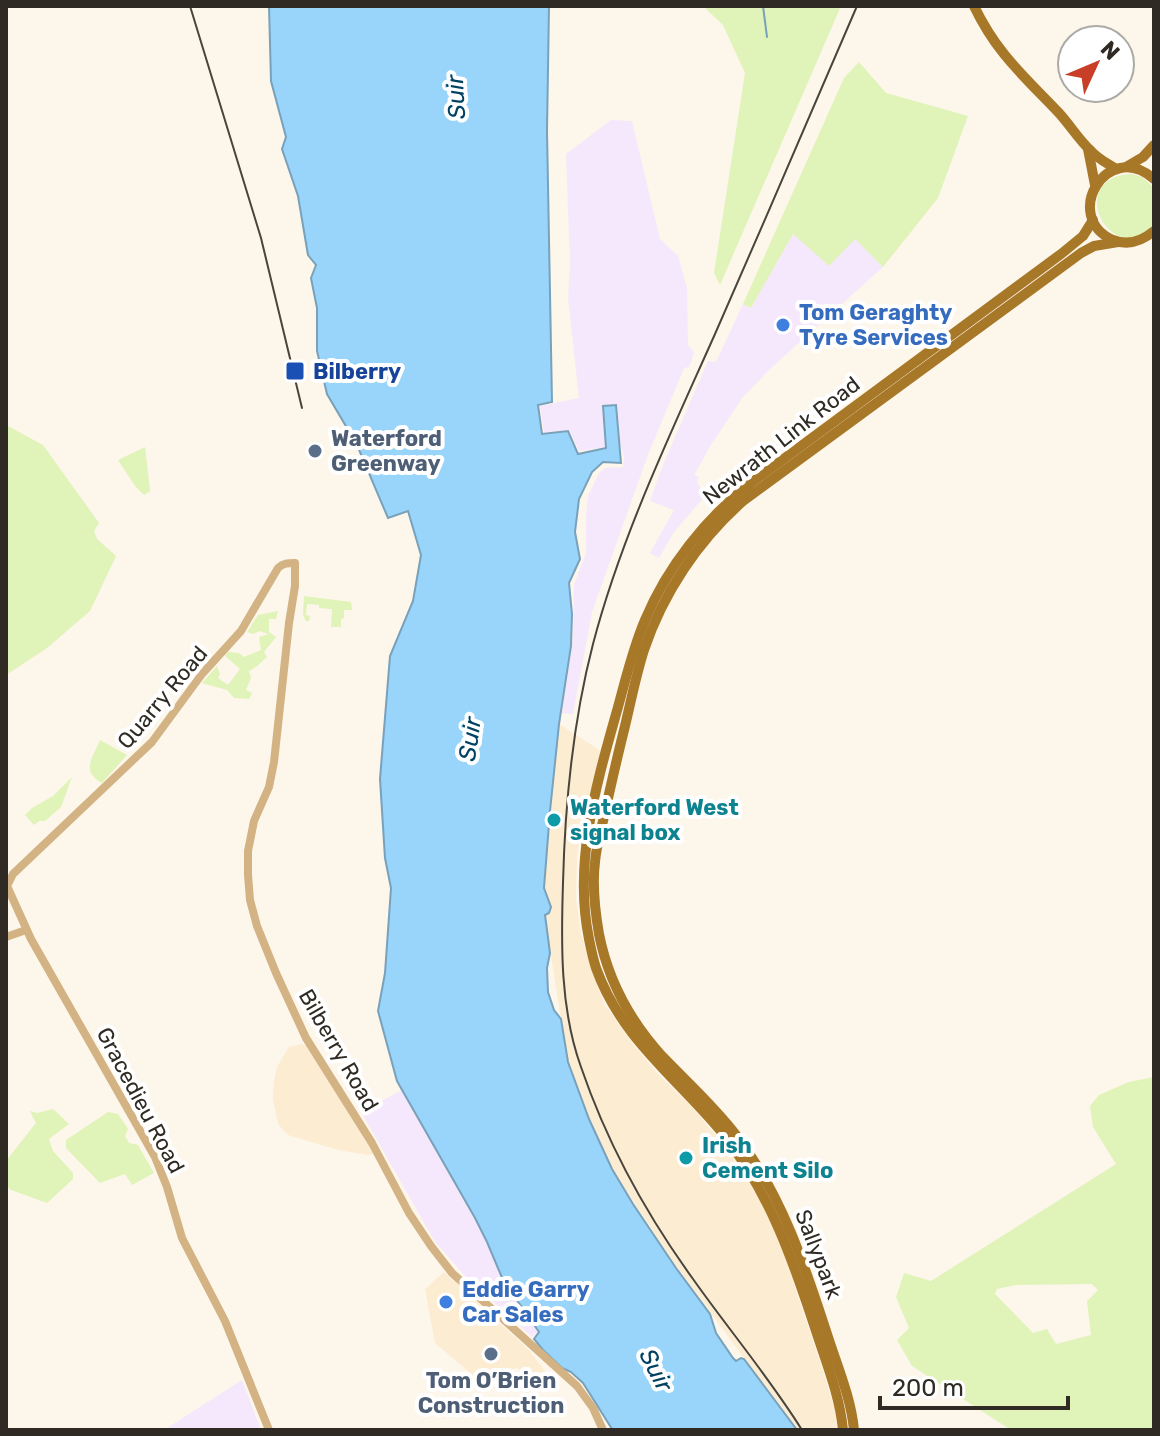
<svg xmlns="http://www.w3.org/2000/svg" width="1160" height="1436" font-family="Rubik,sans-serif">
<rect width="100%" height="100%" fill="#fdf6eb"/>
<!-- built -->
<g fill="#fcecd2">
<polygon points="559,724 601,751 585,814 577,856 576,900 581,934 593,974 605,1005 633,1044 656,1072 691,1106 731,1153 756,1192 777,1234 824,1373 837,1418 836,1430 797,1430 669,1256 612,1169 589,1119 568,1062 546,925 544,888 550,811"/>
<polygon points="301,1044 308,1046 374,1153 368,1155 338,1150 288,1135 278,1124 273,1099 274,1081 277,1067 289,1047"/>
<polygon points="444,1272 529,1350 545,1371 536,1380 517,1368 475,1377 435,1343 425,1289"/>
</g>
<!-- industrial -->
<g fill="#f5e8fc">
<polygon points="611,120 632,121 660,239 678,256 687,288 688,345 694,352 689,367 684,368 649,452 592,612 573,714 562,713 573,639 574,585 586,553 586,513 588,496 599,473 605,468 623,467 624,457 620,443 616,404 602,406 606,447 579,451 569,430 544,433 540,406 579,398 568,298 570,264 566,154"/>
<polygon points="793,233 855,239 883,267 771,368 743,397 711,445 694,475 699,477 697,482 705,496 674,532 659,558 650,553 674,510 650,501 662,467 708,361 716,362 743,304 751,308"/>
<polygon points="402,1090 487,1242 503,1280 538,1331 532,1337 466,1277 435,1242 361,1112"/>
<polygon points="242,1380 261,1430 164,1430"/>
</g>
<!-- green -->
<g fill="#e0f3b8" fill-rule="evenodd">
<polygon points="703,6 841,6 720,285 714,273 745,73 723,25"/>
<polygon points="859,62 886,93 968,116 938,198 883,267 855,239 829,266 793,234 751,308 743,304 844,78"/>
<path d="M 1132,174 L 1142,177 L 1154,188 L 1154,223 C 1115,275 1060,177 1132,174 Z"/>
<polygon points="6,425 43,445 99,523 94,531 97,539 116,556 90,611 47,648 6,675"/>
<polygon points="145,447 150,491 144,495 135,486 118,460"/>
<polygon points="304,596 351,602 352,610 344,610 344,618 341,619 341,627 331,627 332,609 319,608 319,605 307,604 306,615 310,616 309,621 306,621 303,615"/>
<polygon points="278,611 276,619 269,619 269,632 276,637 264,652 267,657 256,667 249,671 251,678 246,690 252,693 249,699 234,698 227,690 202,683 217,666 220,674 218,678 228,685 240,669 225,656 228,652 239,653 244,657 261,650 259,637 269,634 259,631 253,634 247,632 258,615"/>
<path d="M 100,740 L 127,755 L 102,783 C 80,771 93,758 100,740 Z"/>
<polygon points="72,777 61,807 45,821 39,821 34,825 25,815 32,808 53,796"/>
<path d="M 1154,1077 L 1154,1430 L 1011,1430 L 912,1366 L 897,1340 L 909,1328 L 896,1297 L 904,1273 L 931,1281 L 1116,1164 L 1093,1127 L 1090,1106 L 1099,1095 L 1129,1082 ZM 1092,1284 L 1098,1290 L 1087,1301 L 1091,1335 L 1056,1344 L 1047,1329 L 1033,1333 L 995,1294 L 997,1289 L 1016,1285 Z"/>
<polygon points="53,1109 69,1124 49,1139 53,1151 73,1173 73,1179 47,1203 11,1190 6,1185 6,1161 36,1123 30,1111 37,1113"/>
<polygon points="108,1112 118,1114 128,1129 125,1136 129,1143 138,1145 154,1173 132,1185 125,1174 100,1183 66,1148 66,1140"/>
</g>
<!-- water -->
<polygon fill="#99d4fb" stroke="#79a1ba" stroke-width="2" points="269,6 549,6 547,131 552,402 538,405 542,434 568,431 578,454 606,448 603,406 616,405 621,463 603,462 592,472 579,499 575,532 580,559 569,583 572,614 571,646 559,724 550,811 544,888 551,907 549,913 545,915 550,953 547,968 548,992 554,1010 561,1019 568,1062 589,1119 612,1169 633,1204 676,1268 710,1314 716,1333 733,1358 736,1361 741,1358 744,1359 797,1430 612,1429 583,1383 571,1372 562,1368 543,1350 534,1339 539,1332 503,1280 487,1242 475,1218 397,1081 378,1011 385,973 391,888 385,858 380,779 390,656 413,601 421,555 408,511 388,518 357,445 327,394 317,351 317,308 311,278 316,265 308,255 298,196 282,149 286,137 271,81"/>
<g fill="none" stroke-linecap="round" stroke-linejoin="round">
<!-- stream -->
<polyline stroke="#79a1ba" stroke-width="2" points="763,6 767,37"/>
<!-- minor -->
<g stroke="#d3b283" stroke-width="8">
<polyline points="6,937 26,930"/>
<path d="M 269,1430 L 225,1321 L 182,1238 L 167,1187 L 155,1157 L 31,939 L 7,886 L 13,874 L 152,742 L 202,674 L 241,631 L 278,568 C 283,563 288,563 295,563 L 295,586 L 289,623 L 274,762 L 269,787 L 254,821 L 248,851 L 248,875 L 250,900 L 257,926 L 276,973 L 306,1038 L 372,1143 L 409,1213 L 431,1246 L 452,1273 L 577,1386 L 593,1408 L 603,1430"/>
</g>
<!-- major -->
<g stroke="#a87829" stroke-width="10">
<path d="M 974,6 C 997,54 1024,76 1059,113 C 1070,125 1079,140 1091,151 C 1098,159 1107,163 1116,169"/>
<polyline points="1088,149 1095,185"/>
<polyline points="1126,167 1143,157 1154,145"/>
<path d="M 1154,179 C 1107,138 1061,217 1113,240 C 1128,246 1142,241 1154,231"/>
<path d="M 843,1430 C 840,1398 828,1367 818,1337 C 794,1263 770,1191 720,1130 C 675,1076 621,1038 596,968 C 593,959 591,949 589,939 C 573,861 597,782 618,707 C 626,678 633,648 645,620 C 667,567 706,518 751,483 L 1061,254 L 1083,236 L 1093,220"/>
<path d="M 854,1430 C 851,1398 838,1368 828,1337 C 805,1266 782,1195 736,1135 C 714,1106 687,1082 662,1056 C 631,1022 608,980 599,934 C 595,911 592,886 595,862 C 596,848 600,834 603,821 C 610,789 617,758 625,726 C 631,701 636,675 644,650 C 663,593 698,541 743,501 L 1081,253 L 1094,246 L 1118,242"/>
</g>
<!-- rail -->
<g stroke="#49453d" stroke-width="2">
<polyline points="190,6 261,238 302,408"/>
<path d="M 802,1430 C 769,1377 729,1330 693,1279 C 646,1214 607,1143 581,1067 C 560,1009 561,944 563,883 C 565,803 573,721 593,644 C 621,537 670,435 715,334 C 763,225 810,115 857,6"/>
</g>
</g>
<!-- markers -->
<g fill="#3f7fe0" stroke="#fff" stroke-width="3">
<circle cx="783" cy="325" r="8"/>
<circle cx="446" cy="1302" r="8"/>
</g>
<rect fill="#1a4fb4" stroke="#fff" stroke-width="3" x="285" y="361" width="20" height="20" rx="4"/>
<g fill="#5c6f8a" stroke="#fff" stroke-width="3">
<circle cx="315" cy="451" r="8"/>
<circle cx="491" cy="1354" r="8"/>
</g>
<g fill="#0f9aa8" stroke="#fff" stroke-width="3">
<circle cx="554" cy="820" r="8"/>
<circle cx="686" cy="1158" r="8"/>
</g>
<g text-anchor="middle" stroke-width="8" stroke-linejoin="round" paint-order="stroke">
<!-- shop labels -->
<g font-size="22" font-weight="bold" fill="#366cbe" stroke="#fff" text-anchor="start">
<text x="799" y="320">Tom Geraghty<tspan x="799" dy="25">Tyre Services</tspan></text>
<text x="462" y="1297">Eddie Garry<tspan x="462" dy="25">Car Sales</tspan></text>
</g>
<!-- transit labels -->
<g font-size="22" font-weight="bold" fill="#164399" stroke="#fff" text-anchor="start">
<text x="313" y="379">Bilberry</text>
</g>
<!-- service labels -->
<g font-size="22" font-weight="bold" fill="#4e5e75" stroke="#fff" text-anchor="start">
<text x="331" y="446">Waterford<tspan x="331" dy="25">Greenway</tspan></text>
<text x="491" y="1388" text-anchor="middle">Tom O’Brien<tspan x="491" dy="25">Construction</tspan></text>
</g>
<!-- street labels -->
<g font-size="22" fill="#2f2b24" stroke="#fff">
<text transform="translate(781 440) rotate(-38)" y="8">Newrath Link Road</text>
<text transform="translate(162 697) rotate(-50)" y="8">Quarry Road</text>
<text transform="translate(339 1050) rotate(60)" y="8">Bilberry Road</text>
<text transform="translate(141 1100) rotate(62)" y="8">Gracedieu Road</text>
<text transform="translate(819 1254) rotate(69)" y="8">Sallypark</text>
</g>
<!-- culture labels -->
<g font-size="22" font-weight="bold" fill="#0d838f" stroke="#fff" text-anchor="start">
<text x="570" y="815">Waterford West<tspan x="570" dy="25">signal box</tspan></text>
<text x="702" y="1153">Irish<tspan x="702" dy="25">Cement Silo</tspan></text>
</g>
<!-- water labels -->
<g font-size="24" font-style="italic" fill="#014262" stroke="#fff">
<text transform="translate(456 97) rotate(-93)" y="8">Suir</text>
<text transform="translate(470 739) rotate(-82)" y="8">Suir</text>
<text transform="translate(656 1370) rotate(63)" y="8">Suir</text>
</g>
</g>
<!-- border -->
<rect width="1160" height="1436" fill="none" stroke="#2f2b24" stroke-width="16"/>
<!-- north arrow -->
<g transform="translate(1096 64) rotate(46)"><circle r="38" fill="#ffffff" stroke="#acaaa7" stroke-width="2"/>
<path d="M0-6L14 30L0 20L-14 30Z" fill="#c93e27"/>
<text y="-12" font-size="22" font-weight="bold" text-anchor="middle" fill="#2f2b24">N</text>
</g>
<!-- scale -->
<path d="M880 1396v12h188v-12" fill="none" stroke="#2f2b24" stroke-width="4"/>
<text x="892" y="1396" font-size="24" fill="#2f2b24" stroke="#ffffff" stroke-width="6" paint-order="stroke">200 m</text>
</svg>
